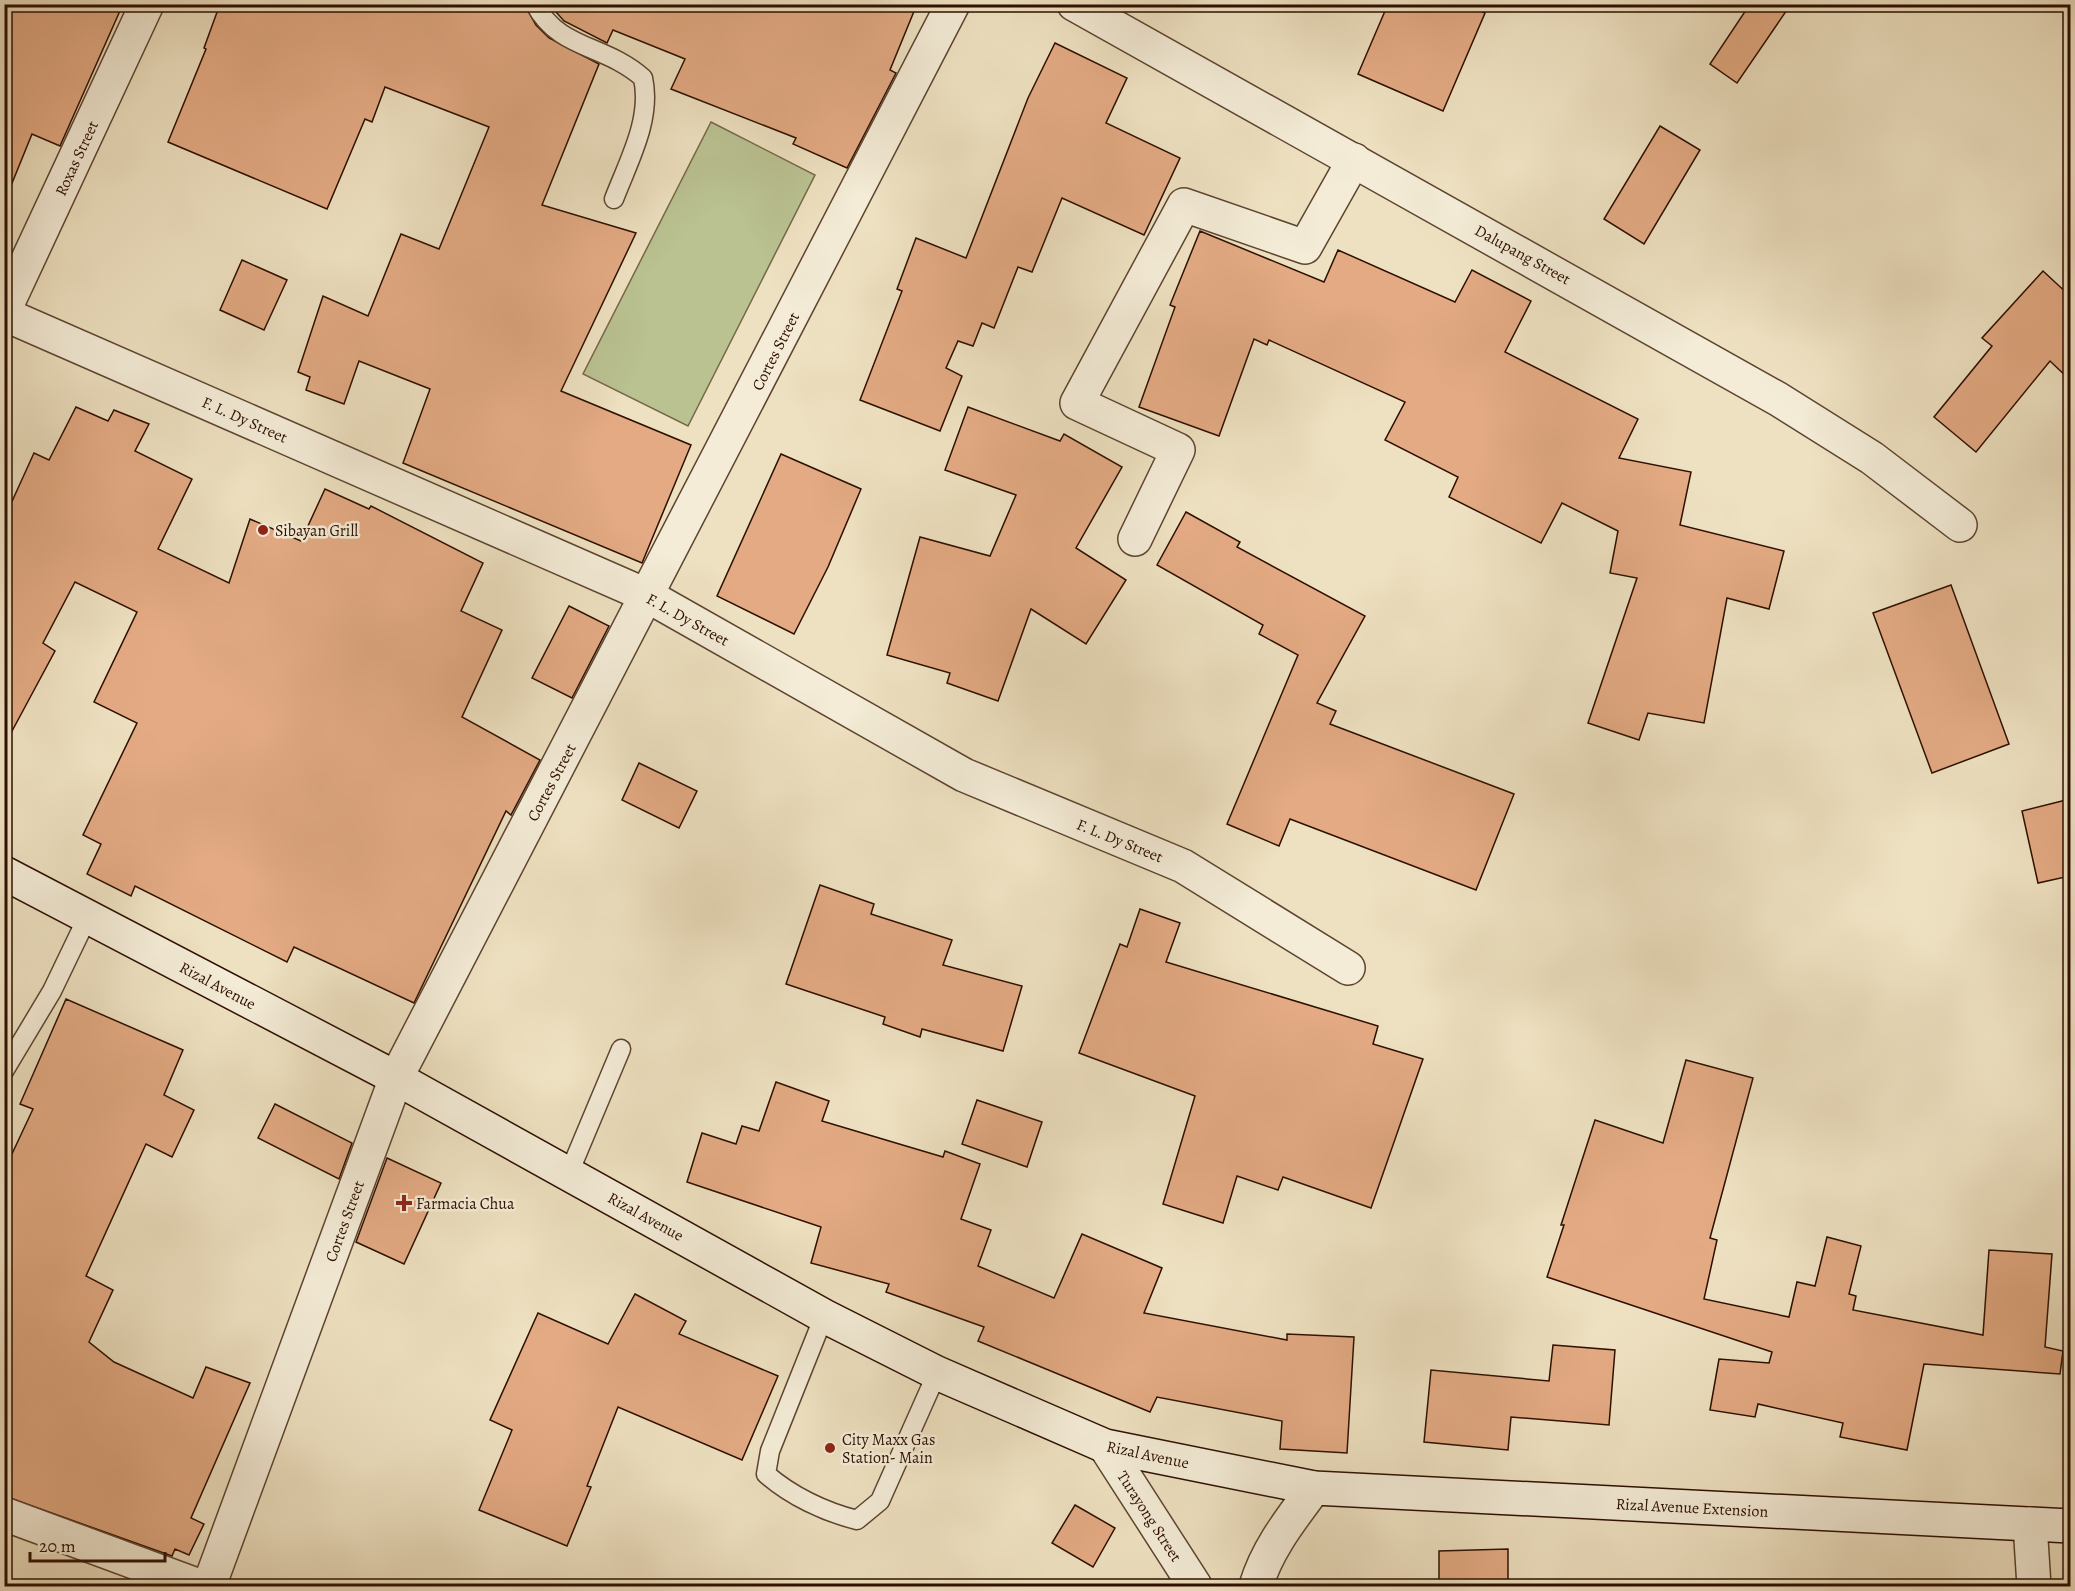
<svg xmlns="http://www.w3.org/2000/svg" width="2075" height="1591" font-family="Alegreya,serif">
<rect width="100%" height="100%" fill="#eee1c1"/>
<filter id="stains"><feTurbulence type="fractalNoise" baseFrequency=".00333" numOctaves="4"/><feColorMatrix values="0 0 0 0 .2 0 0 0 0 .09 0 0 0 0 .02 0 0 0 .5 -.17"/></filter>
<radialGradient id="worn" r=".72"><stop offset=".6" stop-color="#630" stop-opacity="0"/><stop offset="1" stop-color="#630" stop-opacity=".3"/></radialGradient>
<!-- green -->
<polygon fill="#bac292" stroke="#746849" stroke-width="1.5" points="711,122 815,175 688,426 583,374"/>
<!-- building -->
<g fill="#e3aa83" stroke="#2d0f00" stroke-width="1.5">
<polygon points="4,4 123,4 60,146 32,134 6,198"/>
<polygon points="220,4 524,4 536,25 549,38 599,64 542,205 636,233 561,391 691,445 642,563 403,463 430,389 359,361 344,404 306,390 310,377 298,372 323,296 368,316 401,234 439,249 489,127 385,87 372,122 365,119 327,209 168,142 206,49 204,48"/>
<polygon points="549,4 917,4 890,70 896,73 847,168 793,144 796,138 671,89 685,59 613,30 607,43 564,21"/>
<polygon points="1388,4 1466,4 1485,13 1443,111 1358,74"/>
<polygon points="1750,4 1791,4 1737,83 1710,64"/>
<polygon points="1055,43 1127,78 1106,123 1180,158 1144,235 1062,198 1032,272 1018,267 994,328 982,323 973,346 958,341 946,368 962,376 940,431 860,400 902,291 897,289 916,238 966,258 1028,98"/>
<polygon points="1660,126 1700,150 1644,244 1604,219"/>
<polygon points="1200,231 1324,282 1338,250 1455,302 1472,270 1531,301 1505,352 1638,419 1619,458 1691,472 1680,525 1784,551 1769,609 1727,598 1704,723 1648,713 1639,740 1588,723 1637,578 1610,573 1618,531 1562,503 1541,543 1449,497 1458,477 1385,440 1405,402 1269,340 1267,345 1254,339 1219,436 1139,407 1175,307 1170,305"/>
<polygon points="242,260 287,280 264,330 220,310"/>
<polygon points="2043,271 2070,296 2070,380 2050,361 1976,452 1934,417 1992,346 1982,338"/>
<polygon points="76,407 108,421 114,410 149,424 135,451 192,479 158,549 229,583 250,519 301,541 325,489 369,509 371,506 483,563 461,611 502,630 462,717 540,760 511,815 506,811 414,1003 294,947 287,962 135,886 131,896 87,874 101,844 83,835 137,723 94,702 137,612 75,582 43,643 55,651 4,746 4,519 34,453 49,460"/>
<polygon points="968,407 1060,441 1064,434 1122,467 1076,548 1126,580 1086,644 1031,609 998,701 947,683 950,673 887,655 920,537 990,556 1016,495 945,470"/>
<polygon points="781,454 861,489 828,567 794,634 717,596"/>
<polygon points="1186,512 1240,542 1237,547 1365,616 1317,703 1336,711 1330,724 1514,794 1476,890 1290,819 1279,846 1227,824 1298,655 1259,634 1263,625 1157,565"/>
<polygon points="1951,585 2009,744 1932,773 1873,613"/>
<polygon points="569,606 609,626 572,698 532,678"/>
<polygon points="639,763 697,791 679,828 622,800"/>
<polygon points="2070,799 2070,876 2038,883 2022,811"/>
<polygon points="820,885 874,904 871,914 952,940 943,965 1022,986 1003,1051 922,1029 920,1037 883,1024 885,1017 786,984"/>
<polygon points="1140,909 1180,923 1166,962 1378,1026 1373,1044 1423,1059 1371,1208 1283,1177 1278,1190 1237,1176 1223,1223 1163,1204 1195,1096 1079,1053 1120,944 1127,947"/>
<polygon points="66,999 183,1050 164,1095 194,1110 172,1157 146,1144 86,1276 113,1290 89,1342 114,1362 193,1398 206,1367 250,1383 191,1518 204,1524 189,1555 175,1549 172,1556 4,1496 4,1171 33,1109 20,1104"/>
<polygon points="1686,1060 1753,1078 1710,1238 1717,1240 1704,1299 1789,1317 1797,1282 1815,1286 1827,1237 1861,1246 1849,1294 1856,1296 1853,1310 1983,1335 1989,1250 2052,1254 2045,1347 2063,1351 2060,1374 1924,1364 1907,1450 1840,1437 1843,1423 1758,1404 1755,1417 1710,1410 1719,1359 1769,1363 1772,1352 1547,1277 1564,1225 1561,1225 1595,1120 1663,1143"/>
<polygon points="776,1082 829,1101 822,1121 943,1157 945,1151 980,1164 961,1219 991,1230 978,1266 1054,1298 1082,1234 1162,1268 1144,1313 1287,1340 1287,1334 1354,1337 1347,1453 1280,1449 1282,1421 1157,1397 1150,1412 978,1341 984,1327 886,1292 889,1284 811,1263 821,1227 687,1182 702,1133 736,1144 742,1126 759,1131"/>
<polygon points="977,1100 1042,1122 1027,1167 962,1144"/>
<polygon points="275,1104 352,1143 339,1179 258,1138"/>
<polygon points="387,1158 441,1183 404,1264 356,1242"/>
<polygon points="635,1294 686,1321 679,1334 778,1376 742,1460 618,1407 587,1486 591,1487 567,1546 479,1510 512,1430 490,1420 538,1313 608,1344"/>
<polygon points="1553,1345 1615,1350 1609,1425 1511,1417 1508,1450 1424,1442 1431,1370 1549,1381"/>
<polygon points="1075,1505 1115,1528 1093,1567 1052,1543"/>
<polygon points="1508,1549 1508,1587 1439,1587 1439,1551"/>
</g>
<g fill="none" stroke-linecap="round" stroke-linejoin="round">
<!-- service casing -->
<g stroke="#5d4430" stroke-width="21">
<g id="service">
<path d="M 535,4 C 559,50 605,44 643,78 C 652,119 629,160 614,199"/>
<polyline points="4,1071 52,991 88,916"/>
<polyline points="569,1173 621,1049"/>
<path d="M 824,1316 L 770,1451 L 766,1474 C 791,1496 825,1512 857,1520 L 880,1501 L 937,1373"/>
</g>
</g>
<!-- minor casing -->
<g stroke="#5d4430" stroke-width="36">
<g id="minor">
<polyline points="1074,4 1778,399 1872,458 1960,525"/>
<polyline points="4,314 648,596 964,775 1183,866 1348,968"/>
<polyline points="1135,539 1178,450 1077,403 1184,205 1305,247 1354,160"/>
<polyline points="4,1514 199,1586"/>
<polyline points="2030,1524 2034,1586"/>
<polyline points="209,1586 396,1078"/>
</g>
</g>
<!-- tertiary casing -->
<g stroke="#5d4430" stroke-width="36">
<g id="tertiary">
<polyline points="4,311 147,4"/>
<polyline points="396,1078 953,4"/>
<polyline points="1105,1446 1195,1586"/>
<path d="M 1256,1586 C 1267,1549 1291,1519 1314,1488"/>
</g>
</g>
<!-- secondary casing -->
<g stroke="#2d0f00" stroke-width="36">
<polyline id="secondary" points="4,873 396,1078 824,1316 937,1373 1105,1446 1314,1488 2070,1526"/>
</g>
<!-- service -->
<use href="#service" stroke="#f4ecd7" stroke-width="18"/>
<!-- minor -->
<use href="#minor" stroke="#f4ecd7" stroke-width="33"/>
<!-- tertiary -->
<use href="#tertiary" stroke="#f4ecd7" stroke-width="33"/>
<!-- secondary -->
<use href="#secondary" stroke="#f4ecd7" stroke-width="33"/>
</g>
<!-- markers -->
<g fill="#8f2418" stroke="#f4ecd7" stroke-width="2">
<circle cx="263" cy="530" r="6"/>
<path d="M401 1194h6v6h6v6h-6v6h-6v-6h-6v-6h6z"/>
<circle cx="830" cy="1448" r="6"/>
</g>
<g text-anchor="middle" stroke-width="5" stroke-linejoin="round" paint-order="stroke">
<!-- street labels -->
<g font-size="16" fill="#2d0f00" stroke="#f4ecd7">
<text transform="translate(76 158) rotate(-65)" y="6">Roxas Street</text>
<text transform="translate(1523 254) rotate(29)" y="6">Dalupang Street</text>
<text transform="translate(775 351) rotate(-63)" y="6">Cortes Street</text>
<text transform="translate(245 419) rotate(24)" y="6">F. L. Dy Street</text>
<text transform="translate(688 619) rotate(29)" y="6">F. L. Dy Street</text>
<text transform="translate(551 782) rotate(-62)" y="6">Cortes Street</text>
<text transform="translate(1120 840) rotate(22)" y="6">F. L. Dy Street</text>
<text transform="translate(218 985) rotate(28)" y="6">Rizal Avenue</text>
<text transform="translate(646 1216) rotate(29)" y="6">Rizal Avenue</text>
<text transform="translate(344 1221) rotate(-70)" y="6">Cortes Street</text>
<text transform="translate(1148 1454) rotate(12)" y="6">Rizal Avenue</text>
<text transform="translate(1692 1507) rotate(3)" y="6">Rizal Avenue Extension</text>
<text transform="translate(1150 1516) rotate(57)" y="6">Turayong Street</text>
</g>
<!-- poi labels -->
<g font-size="16" fill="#2d0f00" stroke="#f4ecd7" text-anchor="start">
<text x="275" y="536">Sibayan Grill</text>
<text x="416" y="1209">Farmacia Chua</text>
<text x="842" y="1445">City Maxx Gas<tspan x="842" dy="18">Station- Main</tspan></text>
</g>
</g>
<!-- margin -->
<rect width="2075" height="1591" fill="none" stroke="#eee1c1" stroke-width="24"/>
<rect x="6" y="6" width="2063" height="1579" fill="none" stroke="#2d0f00" stroke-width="3"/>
<rect x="12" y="12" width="2051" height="1567" fill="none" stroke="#2d0f00" stroke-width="1.5"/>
<!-- scale -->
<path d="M30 1552v9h135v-9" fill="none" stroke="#2d0f00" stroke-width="3"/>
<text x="39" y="1552" font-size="18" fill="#2d0f00" stroke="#f4ecd7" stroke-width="4.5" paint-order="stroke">20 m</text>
<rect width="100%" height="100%" filter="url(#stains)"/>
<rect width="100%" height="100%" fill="url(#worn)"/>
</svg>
